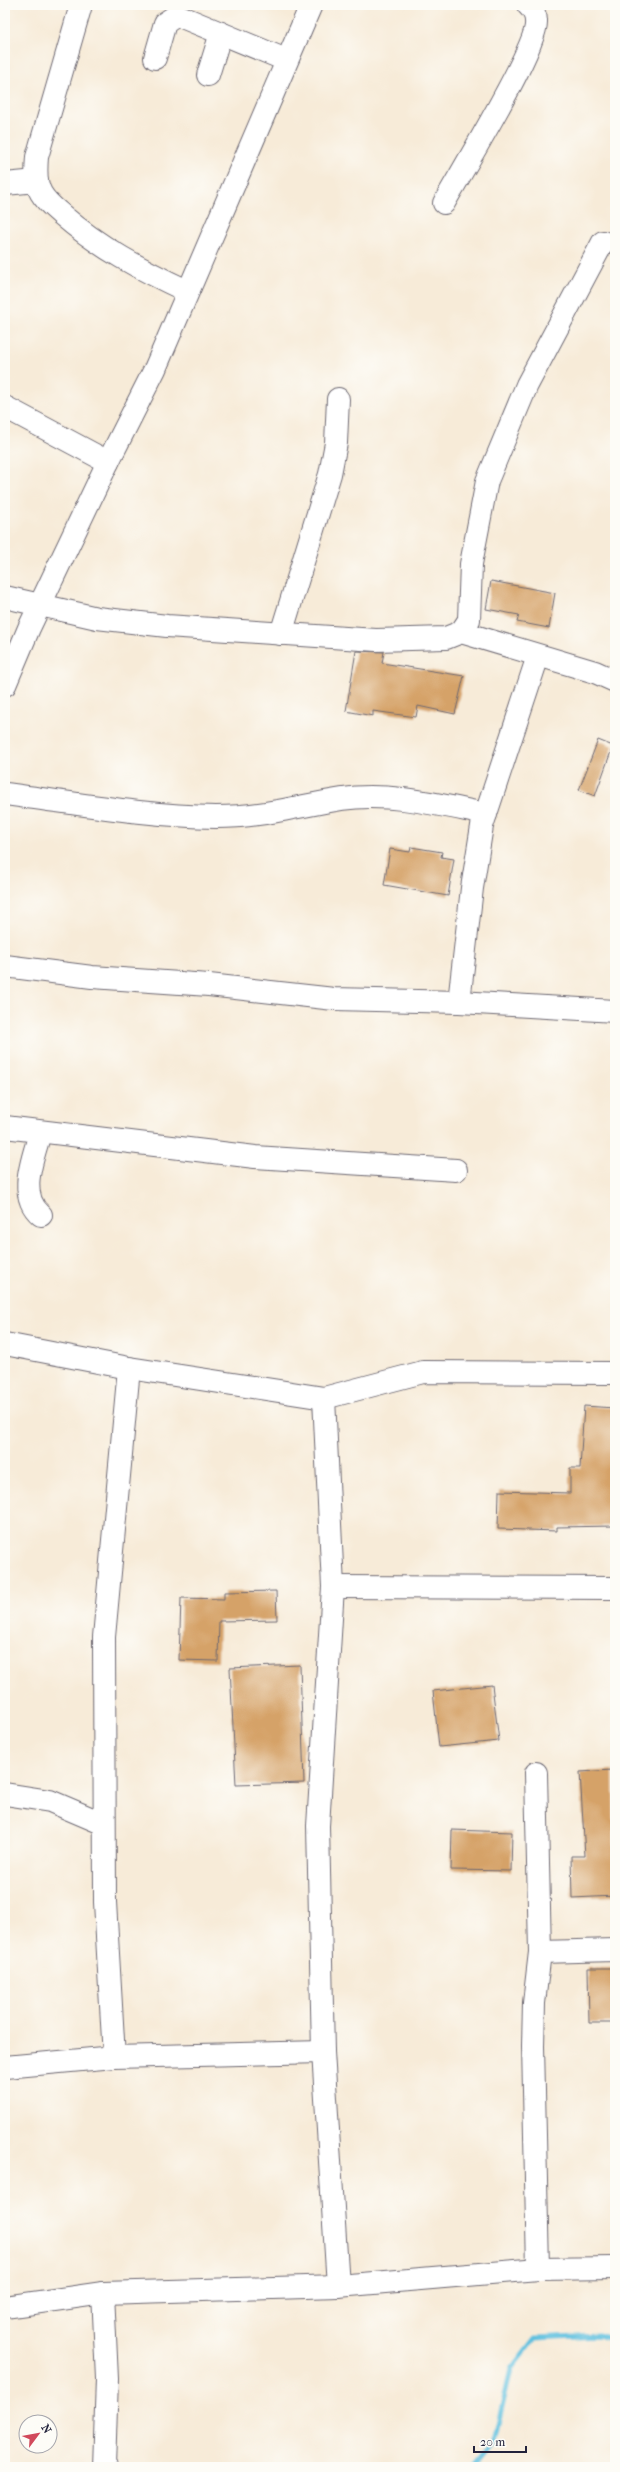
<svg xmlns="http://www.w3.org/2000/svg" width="620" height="2472" font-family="'IM FELL French Canon',serif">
<rect width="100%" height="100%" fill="#fdfcf7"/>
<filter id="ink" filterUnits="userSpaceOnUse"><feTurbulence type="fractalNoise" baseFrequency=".025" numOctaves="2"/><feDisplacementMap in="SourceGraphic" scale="8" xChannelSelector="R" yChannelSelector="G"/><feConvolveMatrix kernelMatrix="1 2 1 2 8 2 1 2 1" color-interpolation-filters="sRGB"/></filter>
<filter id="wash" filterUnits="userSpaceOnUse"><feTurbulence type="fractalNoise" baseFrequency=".012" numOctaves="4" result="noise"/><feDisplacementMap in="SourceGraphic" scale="16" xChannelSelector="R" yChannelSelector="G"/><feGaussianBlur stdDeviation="0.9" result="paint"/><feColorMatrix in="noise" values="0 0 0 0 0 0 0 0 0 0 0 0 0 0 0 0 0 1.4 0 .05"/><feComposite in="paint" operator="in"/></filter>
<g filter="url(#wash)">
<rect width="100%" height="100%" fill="#f7ebd8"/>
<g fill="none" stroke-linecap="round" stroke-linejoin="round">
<!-- stream -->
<polyline stroke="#61c1df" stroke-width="5" points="476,2467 493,2446 511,2369 535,2338 599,2335 615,2341"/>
</g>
<g id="blocks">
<!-- building -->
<g fill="#d5a268">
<polygon points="491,581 555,593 549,628 517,622 519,615 486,609"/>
<polygon points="356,651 384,652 382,663 464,676 455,714 418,706 416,717 373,711 373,716 346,711"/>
<polygon points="598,740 613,746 595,796 579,790"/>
<polygon points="411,847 442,852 441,857 454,859 448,896 384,885 390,849 410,852"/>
<polygon points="584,1406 615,1408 614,1526 557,1527 557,1531 498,1529 499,1491 570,1493 570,1468 580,1468"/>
<polygon points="276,1591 277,1620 219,1621 218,1661 179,1660 181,1598 224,1599 224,1592"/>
<polygon points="300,1665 304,1783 236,1785 230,1668"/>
<polygon points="492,1685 499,1741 439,1747 433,1691"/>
<polygon points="613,1770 615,1896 572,1898 571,1856 585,1856 580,1772"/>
<polygon points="452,1830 512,1832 511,1871 451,1870"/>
<polygon points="588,1968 615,1968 615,2023 589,2023"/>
</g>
</g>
</g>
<g filter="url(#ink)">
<use href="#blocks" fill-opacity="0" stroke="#6d6872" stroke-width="1"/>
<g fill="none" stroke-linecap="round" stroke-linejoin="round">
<!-- minor casing -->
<g stroke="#6d6872" stroke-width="24">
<g id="minor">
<path d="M 81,5 L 37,157 C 36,169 35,183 41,193 C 46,202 55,209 62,215 C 100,248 142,270 187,291"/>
<polyline points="155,58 165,23 177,15 286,60"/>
<polyline points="208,75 221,33"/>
<polyline points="5,184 37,181"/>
<path d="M 444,203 C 460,174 539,45 536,21 C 536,15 532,9 528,5"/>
<polyline points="5,407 108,462"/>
<polyline points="5,597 97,618 167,626 376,640 446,638 461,632 469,620 471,564 487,481 527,385 603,242"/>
<polyline points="461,632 595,672 615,681"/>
<polyline points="281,634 330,474 336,443 338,399"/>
<polyline points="5,685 29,628 108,462 155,369 311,5"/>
<path d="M 5,794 C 75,803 145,816 216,817 C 261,817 298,806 342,799 C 389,792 440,805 486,814"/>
<polyline points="5,966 92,977 209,985 334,999 459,1002 615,1011"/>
<polyline points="459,1002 472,888 482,826 538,656"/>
<polyline points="5,1127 255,1157 456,1170"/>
<path d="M 40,1133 C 33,1159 17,1195 41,1215"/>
<polyline points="5,1344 129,1368 324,1398 423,1372 615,1373"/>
<polyline points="324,1398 333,1587 318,1826 323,2052 338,2286"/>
<polyline points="333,1587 615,1588"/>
<polyline points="536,1773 540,1952 534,2003 533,2046 538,2269"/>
<polyline points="5,1794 50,1801 104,1824"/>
<polyline points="540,1952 615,1950"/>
<polyline points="114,2057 105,1902 104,1637 129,1368"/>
<polyline points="5,2067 114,2057 323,2052"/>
<polyline points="103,2293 107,2379 104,2467 106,2467"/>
<polyline points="5,2307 103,2293 338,2286 538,2269 615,2268"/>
</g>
</g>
<!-- minor -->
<use href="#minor" stroke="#fff" stroke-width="22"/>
</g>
</g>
<!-- margin -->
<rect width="620" height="2472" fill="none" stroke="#fdfcf7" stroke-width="20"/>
<!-- north arrow -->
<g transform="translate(38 2434) rotate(58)"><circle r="19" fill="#fdfcf7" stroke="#a5a5ac"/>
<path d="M0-3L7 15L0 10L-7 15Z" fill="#d1495b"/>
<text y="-6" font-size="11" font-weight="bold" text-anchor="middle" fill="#22223b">N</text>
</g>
<!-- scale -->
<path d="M474 2446v6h52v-6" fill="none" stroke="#22223b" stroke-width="2"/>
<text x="480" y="2446" font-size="12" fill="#22223b" stroke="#fdfcf7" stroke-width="3" paint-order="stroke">20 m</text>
</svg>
